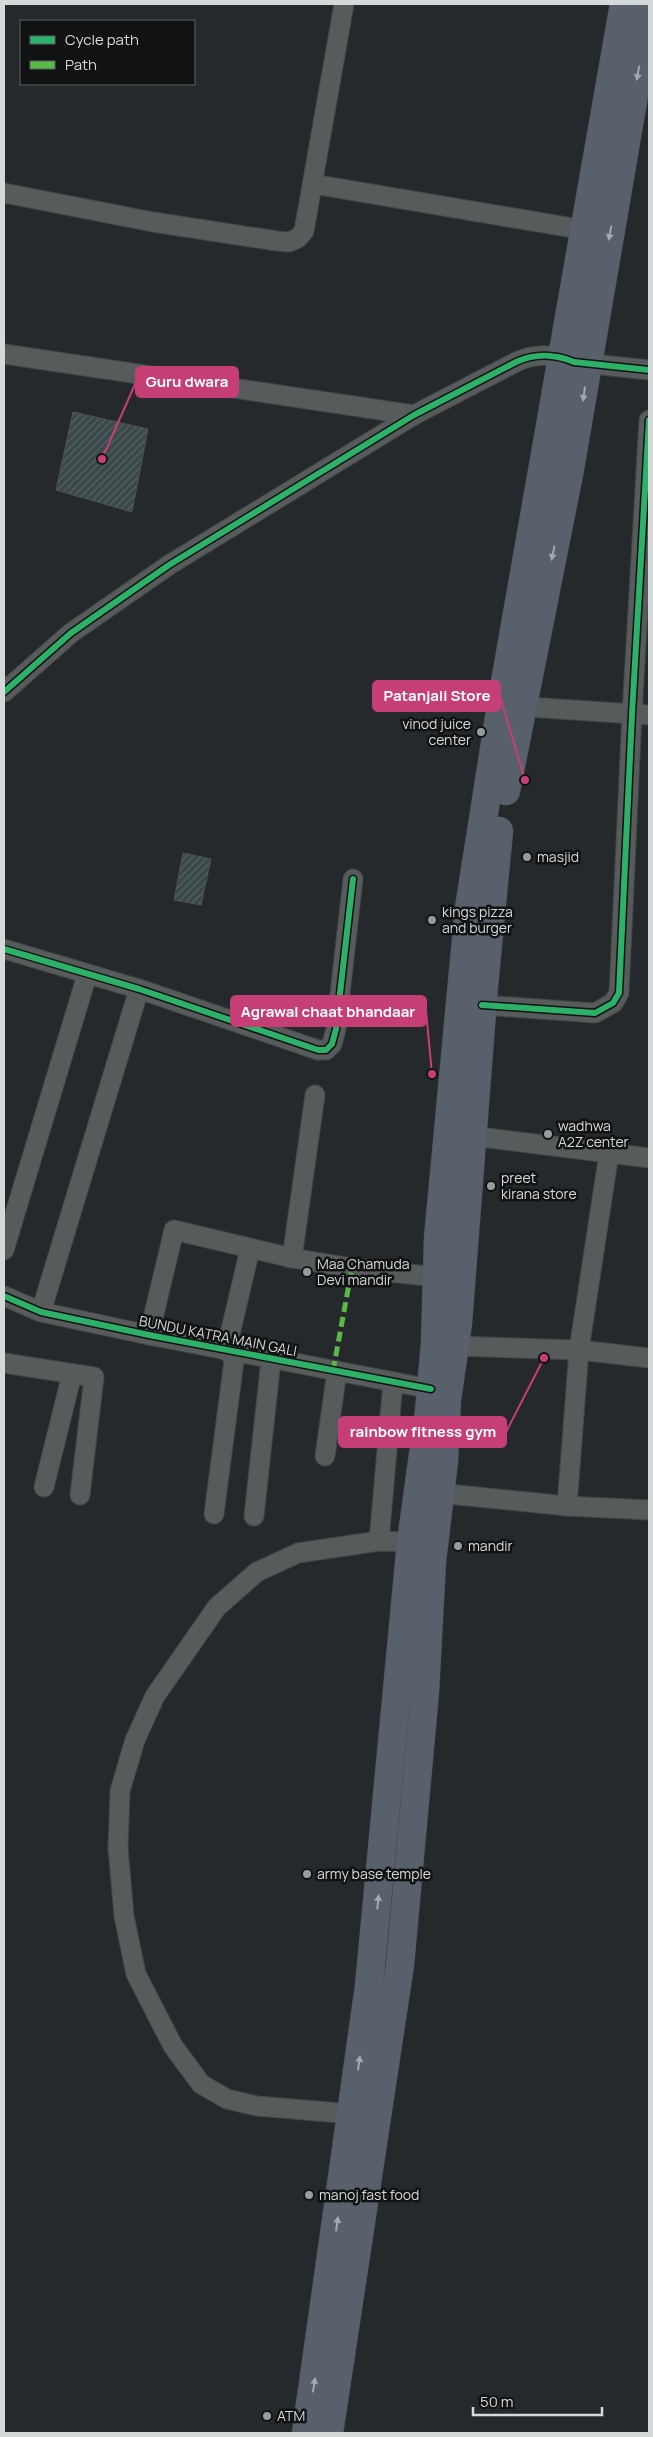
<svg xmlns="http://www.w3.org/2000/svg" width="653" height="2437" font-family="Manrope,sans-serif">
<defs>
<pattern id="building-hatch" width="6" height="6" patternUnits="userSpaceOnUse" patternTransform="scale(1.25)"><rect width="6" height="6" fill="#3a4849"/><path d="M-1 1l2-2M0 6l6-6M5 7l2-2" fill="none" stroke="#566263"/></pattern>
</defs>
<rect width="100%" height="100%" fill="#26292b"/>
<!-- building -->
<g fill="url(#building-hatch)" stroke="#4f5252">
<polygon points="73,412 148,429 132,512 56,490"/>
<polygon points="183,853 211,859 201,905 174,900"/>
</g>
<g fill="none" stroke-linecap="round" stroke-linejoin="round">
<!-- minor casing -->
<g stroke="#434647" stroke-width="21">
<g id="minor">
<polyline points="313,184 585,230"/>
<polyline points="4,193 153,222 277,241 289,242 298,238 304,231 344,4"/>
<polyline points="4,354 414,415"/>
<path d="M 4,692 L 71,633 L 169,565 L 414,415 L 516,362 C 536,353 554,354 574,362 L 649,370"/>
<polyline points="513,706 649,715"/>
<polyline points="4,949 139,989 318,1050 326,1050 332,1044 336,1029 353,879"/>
<polyline points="482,1005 595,1013 613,1003 619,993 632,714 649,420"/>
<polyline points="472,1136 649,1158"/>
<polyline points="4,1250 87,975"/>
<polyline points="292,1258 315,1095"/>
<polyline points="4,1296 41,1312 149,1335 431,1389"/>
<polyline points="41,1312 139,989"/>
<polyline points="149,1335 174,1230 292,1258 352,1268 437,1277"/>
<polyline points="454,1346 579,1350 649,1358"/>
<polyline points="226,1351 250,1249"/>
<polyline points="4,1363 94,1377 80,1495"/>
<polyline points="325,1456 337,1371"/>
<polyline points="44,1487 72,1374"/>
<polyline points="428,1492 567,1506 649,1510"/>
<polyline points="567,1506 579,1350 609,1153"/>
<polyline points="214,1514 235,1353"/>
<polyline points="254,1516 271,1360"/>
<polyline points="379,1541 393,1382"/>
<polyline points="352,2114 257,2106 227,2099 201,2084 173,2046 136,1974 124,1916 118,1848 120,1791 135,1740 155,1696 217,1607 257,1572 298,1553 379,1541 411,1542"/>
</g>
</g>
<!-- highway casing -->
<g stroke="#434647" stroke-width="29">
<g id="highway">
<polyline points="506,791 570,469 649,8"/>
<polyline points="306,2433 369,1986 411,1542 429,1411 435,1343 438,1238 469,908 501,705 624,4"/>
<polyline points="329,2433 400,1965 425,1692 432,1561 444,1461 447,1400 458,1323 484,986 499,831"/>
</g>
</g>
<!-- minor -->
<use href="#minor" stroke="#585b5b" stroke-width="19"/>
<!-- highway -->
<use href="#highway" stroke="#57606b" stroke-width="28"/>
<!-- quiet -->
<polyline stroke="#58b947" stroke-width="5" stroke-dasharray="10 5" stroke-linecap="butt" points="333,1371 352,1268"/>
<!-- cycleway casing -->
<g stroke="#101213" stroke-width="9">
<g id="cycleway">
<path d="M 4,692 L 71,633 L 169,565 L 414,415 L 516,362 C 536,353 554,354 574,362 L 649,370"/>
<polyline points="4,949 139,989 318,1050 326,1050 332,1044 336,1029 353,879"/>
<polyline points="482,1005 595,1013 613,1003 619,993 632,714 649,420"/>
<polyline points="4,1296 41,1312 149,1335 431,1389"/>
</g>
</g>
<!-- cycleway -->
<use href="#cycleway" stroke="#2db169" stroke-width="6"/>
</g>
<!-- one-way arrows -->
<defs><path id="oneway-solid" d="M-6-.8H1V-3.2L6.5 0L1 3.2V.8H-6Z" transform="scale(1.25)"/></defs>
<g fill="#a3a9ae">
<use href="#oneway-solid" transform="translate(638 73) rotate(100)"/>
<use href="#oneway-solid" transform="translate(610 233) rotate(100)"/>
<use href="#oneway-solid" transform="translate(584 394) rotate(98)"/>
<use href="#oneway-solid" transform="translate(553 553) rotate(102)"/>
<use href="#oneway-solid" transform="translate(378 1902) rotate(-84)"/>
<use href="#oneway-solid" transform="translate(359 2063) rotate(-82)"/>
<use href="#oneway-solid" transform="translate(337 2224) rotate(-82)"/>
<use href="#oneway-solid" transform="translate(314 2385) rotate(-81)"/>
</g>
<!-- markers -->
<g fill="#989b9d" stroke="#101213" stroke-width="2">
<circle cx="481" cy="732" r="5"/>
<circle cx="527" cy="857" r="5"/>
<circle cx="432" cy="920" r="5"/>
<circle cx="548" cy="1134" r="5"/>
<circle cx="491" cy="1186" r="5"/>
<circle cx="307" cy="1272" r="5"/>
<circle cx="458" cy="1546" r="5"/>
<circle cx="307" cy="1874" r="5"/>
<circle cx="309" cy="2195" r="5"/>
<circle cx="267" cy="2416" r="5"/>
</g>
<g text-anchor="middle" stroke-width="5" stroke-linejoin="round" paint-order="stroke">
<!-- poi labels -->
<g font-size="14" fill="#d6d9da" stroke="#101213" text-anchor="start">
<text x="471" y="729" text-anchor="end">vinod juice<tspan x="471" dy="16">center</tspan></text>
<text x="537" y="862">masjid</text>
<text x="442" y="917">kings pizza<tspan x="442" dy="16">and burger</tspan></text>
<text x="558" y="1131">wadhwa<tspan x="558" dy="16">A2Z center</tspan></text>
<text x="501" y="1183">preet<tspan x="501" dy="16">kirana store</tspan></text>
<text x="317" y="1269">Maa Chamuda<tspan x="317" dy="16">Devi mandir</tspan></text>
<text x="468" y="1551">mandir</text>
<text x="317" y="1879">army base temple</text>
<text x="319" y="2200">manoj fast food</text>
<text x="277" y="2421">ATM</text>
</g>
<!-- street labels -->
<g font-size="14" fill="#d6d9da" stroke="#101213">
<text transform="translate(218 1336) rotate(11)" y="5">BUNDU KATRA MAIN GALI</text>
</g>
</g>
<!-- callouts -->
<path fill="none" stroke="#c63f74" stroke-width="2" d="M102 459L136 382M525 780L500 696M432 1074L426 1011M544 1358L506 1432"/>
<g fill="#c63f74" stroke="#101213" stroke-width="2">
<circle cx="102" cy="459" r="5"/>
<circle cx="525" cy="780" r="5"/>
<circle cx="432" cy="1074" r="5"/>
<circle cx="544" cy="1358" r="5"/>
</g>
<g fill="#c63f74" stroke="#c63f74" stroke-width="2">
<rect x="136" y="367" width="102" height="30" rx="5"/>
<rect x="373" y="681" width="127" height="30" rx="5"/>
<rect x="231" y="996" width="195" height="30" rx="5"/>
<rect x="339" y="1417" width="167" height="30" rx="5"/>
</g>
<g font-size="15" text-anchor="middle" font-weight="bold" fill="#fff">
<text x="187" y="387">Guru dwara</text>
<text x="437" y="701">Patanjali Store</text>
<text x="328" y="1017">Agrawal chaat bhandaar</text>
<text x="423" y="1437">rainbow fitness gym</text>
</g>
<!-- border -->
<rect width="653" height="2437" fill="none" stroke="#d6d9da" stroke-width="10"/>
<!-- legend -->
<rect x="20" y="20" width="175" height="65" fill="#101213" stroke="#5f6263"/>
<rect x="30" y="36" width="25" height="8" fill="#2db169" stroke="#5f6263"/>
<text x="65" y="45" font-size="15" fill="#d6d9da">Cycle path</text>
<rect x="30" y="61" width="25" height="8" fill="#58b947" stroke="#5f6263"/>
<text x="65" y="70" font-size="15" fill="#d6d9da">Path</text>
<!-- scale -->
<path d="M473 2407v8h129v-8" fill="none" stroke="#d6d9da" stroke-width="2.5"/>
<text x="480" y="2407" font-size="15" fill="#d6d9da" stroke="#101213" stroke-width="4" paint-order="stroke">50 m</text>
</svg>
